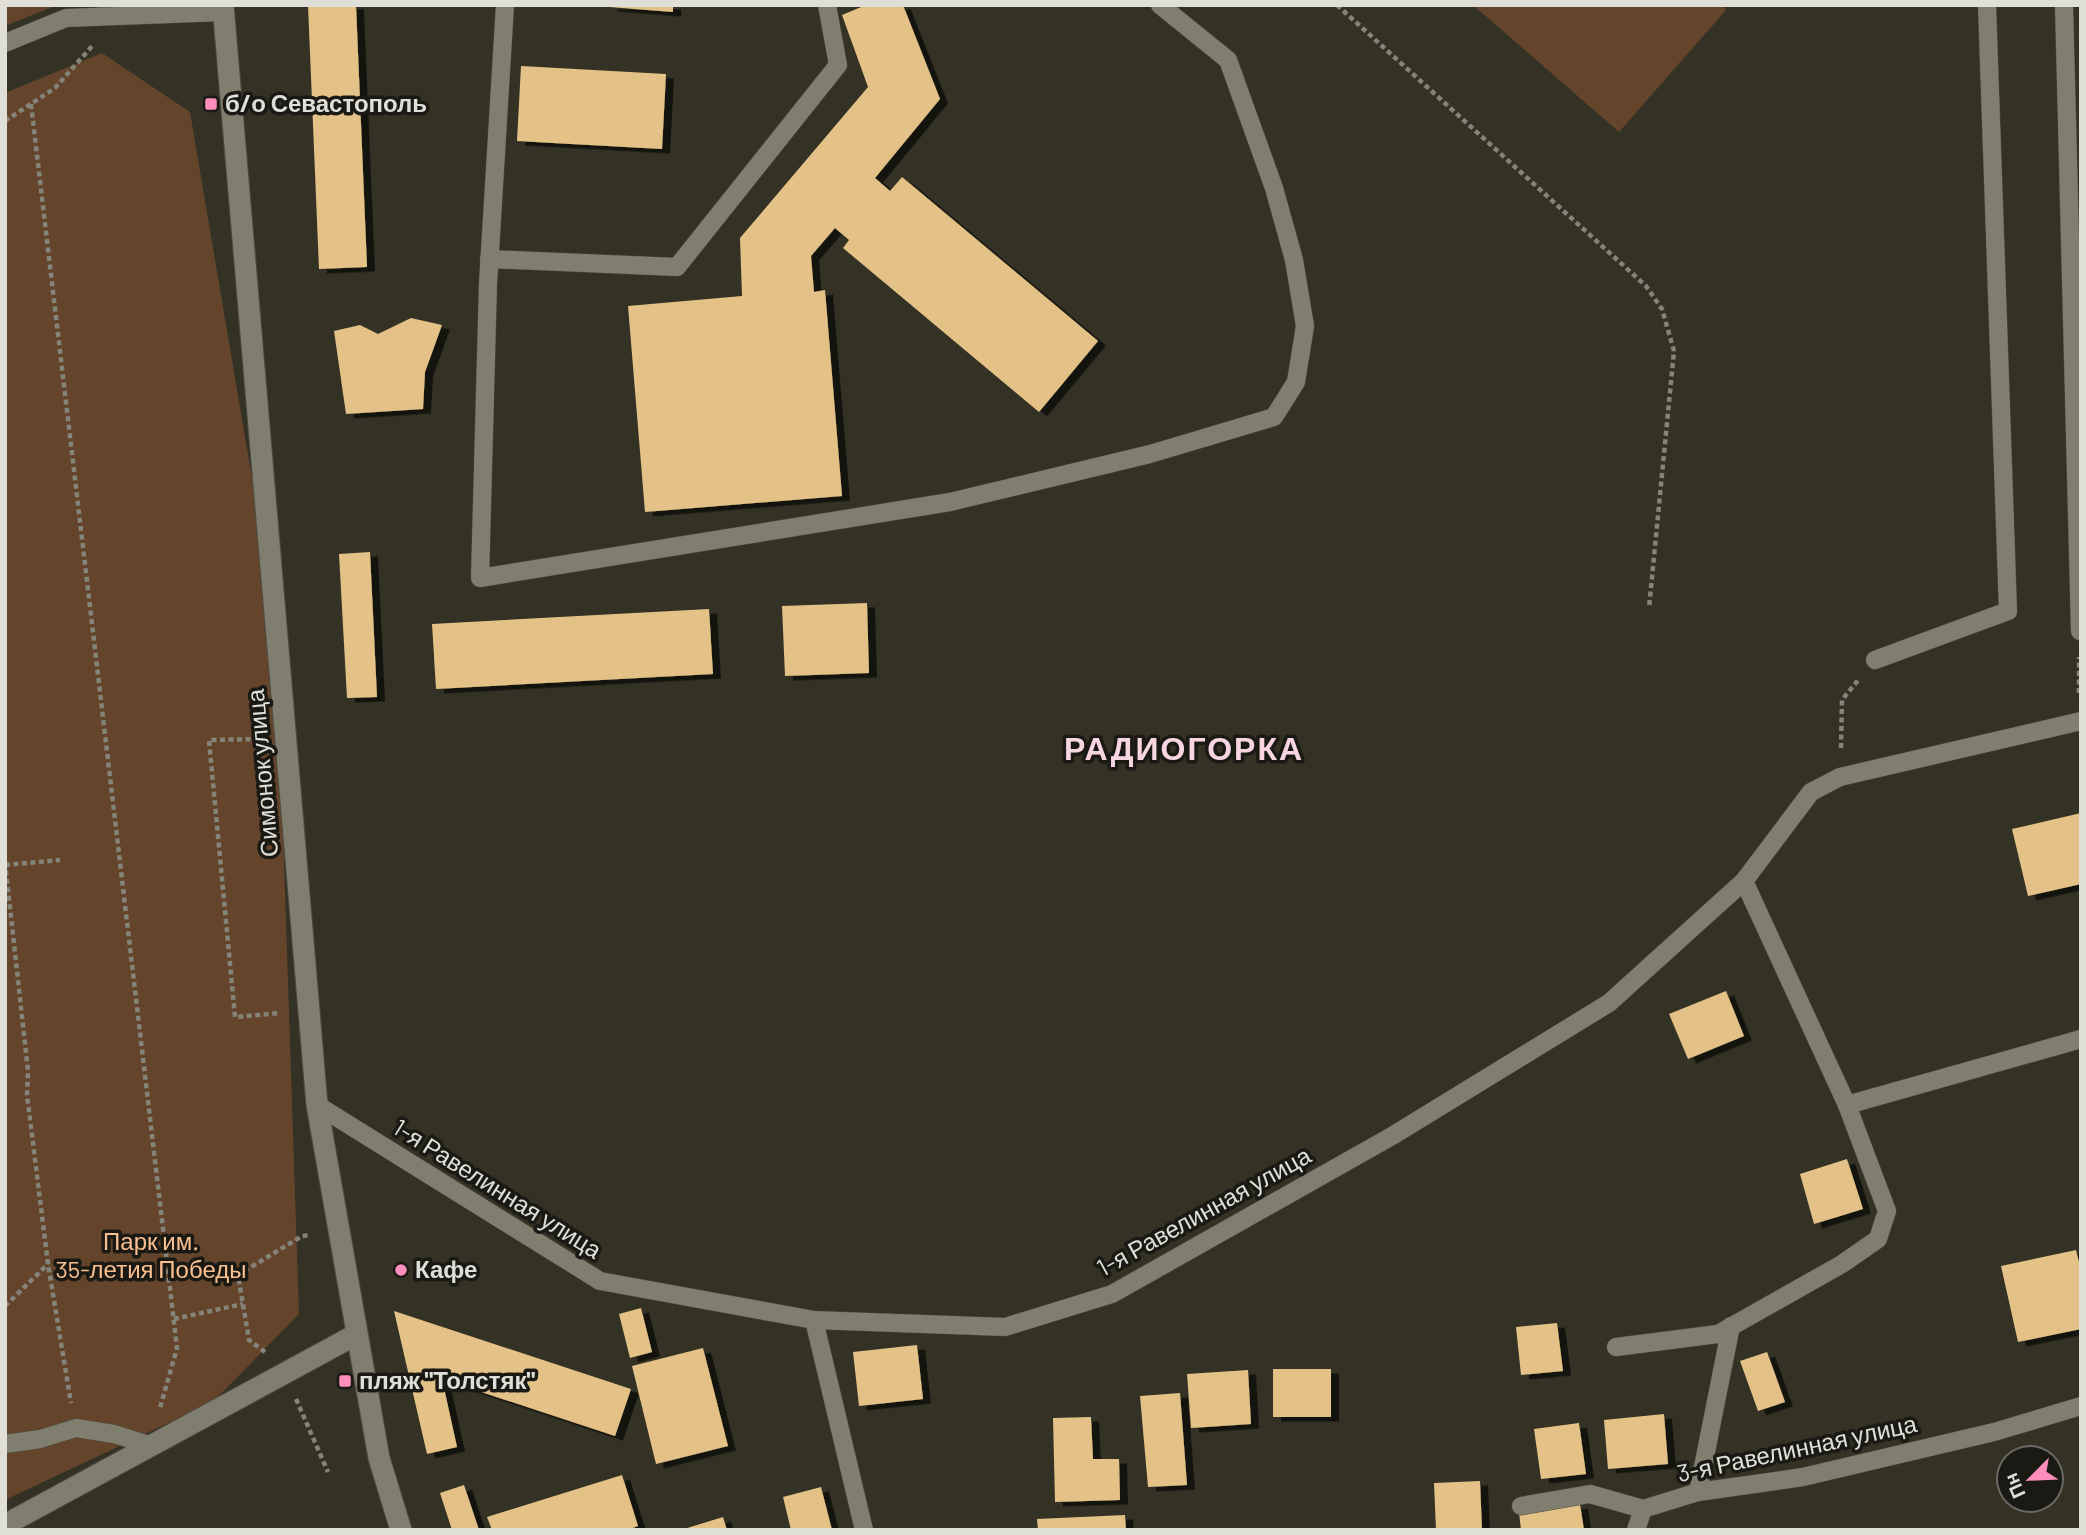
<svg xmlns="http://www.w3.org/2000/svg" width="2086" height="1535" font-family="Barlow,sans-serif">
<defs>
<filter id="shadow"><feDropShadow dx="8" dy="4.5" stdDeviation="0" flood-color="#0009"/></filter>
</defs>
<rect width="100%" height="100%" fill="#333225"/>
<!-- green -->
<g fill="#64452b">
<polygon points="5,5 52,5 52,7 5,26"/>
<polygon points="1473,5 1721,5 1726,10 1619,132"/>
<polygon points="102,53 190,112 276,620 299,1314 213,1402 5,1500 5,93"/>
</g>
<!-- building -->
<g fill="#e4c287" filter="url(#shadow)">
<polygon points="308,5 356,5 367,267 319,269"/>
<polygon points="610,5 673,5 673,12 609,7"/>
<polygon points="866,5 903,5 940,99 875,178 890,191 902,177 1098,341 1039,412 843,248 849,240 835,228 811,256 814,292 825,290 842,496 645,512 628,306 742,296 740,238 868,87 842,15"/>
<polygon points="521,66 666,74 662,149 517,141"/>
<polygon points="411,318 442,325 425,372 423,409 346,414 334,331 360,325 378,334"/>
<polygon points="370,552 377,697 347,698 339,554"/>
<polygon points="867,603 869,673 785,676 782,606"/>
<polygon points="709,609 713,674 436,689 432,624"/>
<polygon points="2081,813 2081,884 2028,896 2012,829"/>
<polygon points="1726,991 1744,1036 1688,1059 1669,1014"/>
<polygon points="1847,1159 1863,1209 1814,1224 1800,1174"/>
<polygon points="2076,1250 2081,1270 2081,1329 2018,1342 2001,1266"/>
<polygon points="641,1308 652,1352 630,1358 619,1314"/>
<polygon points="394,1311 631,1389 615,1436 442,1379 457,1447 427,1454"/>
<polygon points="1557,1323 1563,1371 1521,1375 1516,1327"/>
<polygon points="917,1345 923,1399 859,1406 853,1352"/>
<polygon points="703,1348 728,1446 656,1464 632,1366"/>
<polygon points="1767,1352 1785,1402 1758,1411 1740,1361"/>
<rect x="1273" y="1369" width="58" height="48"/>
<polygon points="1248,1370 1251,1424 1191,1428 1187,1374"/>
<polygon points="1180,1393 1187,1485 1148,1487 1140,1396"/>
<polygon points="1664,1414 1668,1464 1608,1469 1604,1420"/>
<polygon points="1091,1417 1093,1459 1119,1459 1120,1500 1055,1502 1053,1418"/>
<polygon points="1579,1423 1586,1474 1541,1479 1534,1429"/>
<polygon points="622,1475 638,1526 627,1530 492,1530 487,1517"/>
<polygon points="1480,1481 1482,1530 1436,1530 1434,1483"/>
<polygon points="464,1485 479,1530 452,1530 440,1493"/>
<polygon points="821,1487 832,1530 791,1530 783,1497"/>
<polygon points="1580,1504 1584,1530 1521,1530 1519,1512"/>
<polygon points="1125,1515 1126,1530 1038,1530 1037,1519"/>
<polygon points="723,1517 727,1530 684,1530 684,1529"/>
</g>
<g fill="none" stroke-linecap="round" stroke-linejoin="round">
<!-- lane casing -->
<g stroke="#4e4d42" stroke-width="19">
<g id="lane">
<polyline points="505,5 488,284 480,578 950,502 1150,454 1274,417 1296,382 1305,326 1294,260 1274,188 1228,60 1160,5"/>
<polyline points="2064,5 2080,631"/>
<polyline points="5,43 66,18 223,12"/>
<polyline points="489,259 677,267 838,65 827,5"/>
<polyline points="1875,660 2008,611 1987,5"/>
<polyline points="1744,881 1847,1105"/>
<polyline points="317,1105 600,1281 814,1320 1005,1327 1112,1294 1392,1136 1609,1003 1744,881 1811,792 1840,777 2081,721"/>
<polyline points="814,1320 864,1530"/>
<polyline points="1616,1347 1718,1334 1842,1264 1878,1239 1887,1211 1847,1105 2081,1039"/>
<polyline points="5,1444 40,1439 76,1428 114,1434 149,1445"/>
<polyline points="1698,1492 1731,1326"/>
<polyline points="1521,1506 1590,1494 1643,1509 1698,1492 1803,1477 1994,1432 2081,1406"/>
<polyline points="1636,1530 1643,1509"/>
</g>
</g>
<!-- street casing -->
<g stroke="#4e4d42" stroke-width="23">
<g id="street">
<polyline points="223,5 317,1105 379,1458 401,1530"/>
<polyline points="14,1520 357,1334"/>
</g>
</g>
<!-- path -->
<g stroke="#85847a" stroke-width="4.5" stroke-dasharray="5 3.5" stroke-linecap="butt">
<polyline points="1337,5 1646,286 1662,309 1674,351 1649,608"/>
<polyline points="31,104 177,1348 160,1408"/>
<polyline points="5,121 55,88 93,45"/>
<polyline points="2079,693 2079,657"/>
<polyline points="259,739 209,740 235,1017 279,1013"/>
<polyline points="1841,748 1842,700 1859,679"/>
<polyline points="5,862 28,1071 27,1095 48,1264 71,1403"/>
<polyline points="5,865 60,860"/>
<polyline points="5,1306 48,1264"/>
<polyline points="174,1319 243,1304"/>
<polyline points="265,1352 249,1340 238,1275 302,1236 311,1235"/>
<polyline points="296,1399 328,1472"/>
</g>
<!-- lane -->
<use href="#lane" stroke="#7f7e6f" stroke-width="18"/>
<!-- street -->
<use href="#street" stroke="#7f7e6f" stroke-width="21"/>
</g>
<!-- markers -->
<g fill="#fe8ebc" stroke="#1a1914" stroke-width="2.5">
<rect x="204" y="97" width="14" height="14" rx="3.5"/>
<circle cx="401" cy="1270" r="7"/>
<rect x="338" y="1374" width="14" height="14" rx="3.5"/>
</g>
<g text-anchor="middle" stroke-width="7" stroke-linejoin="round" paint-order="stroke">
<!-- poi labels -->
<g font-size="24" font-weight="bold" fill="#e0dfd7" stroke="#1a1914" text-anchor="start">
<text x="225" y="112">б/о Севастополь</text>
<text x="415" y="1278">Кафе</text>
<text x="359" y="1389">пляж "Толстяк"</text>
</g>
<!-- street labels -->
<g font-size="24" fill="#e0dfd7" stroke="#1a1914">
<text transform="translate(263 773) rotate(-95)" y="8">Симонок улица</text>
<text transform="translate(497 1189) rotate(32)" y="8">1-я Равелинная улица</text>
<text transform="translate(1204 1212) rotate(-29)" y="8">1-я Равелинная улица</text>
<text transform="translate(1797 1449) rotate(-12)" y="8">3-я Равелинная улица</text>
</g>
<!-- park labels -->
<g font-size="24" fill="#fabf8f" stroke="#1a1914">
<text x="151" y="1250">Парк им.<tspan x="151" dy="28">35-летия Победы</tspan></text>
</g>
<!-- district labels -->
<g font-size="32" font-weight="bold" letter-spacing="2" fill="#f7d6e2" stroke="#1a1914">
<text x="1184" y="760">РАДИОГОРКА</text>
</g>
</g>
<!-- border -->
<rect width="2086" height="1535" fill="none" stroke="#e0dfd7" stroke-width="14"/>
<!-- north arrow -->
<g transform="translate(2030 1479) rotate(246)"><circle r="33" fill="#1a1914" stroke="#696862" stroke-width="2"/>
<path d="M0-5L12 26L0 18L-12 26Z" fill="#fe8ebc"/>
<text y="-10" font-size="19" font-weight="bold" text-anchor="middle" fill="#e0dfd7">Пн</text>
</g>
</svg>
